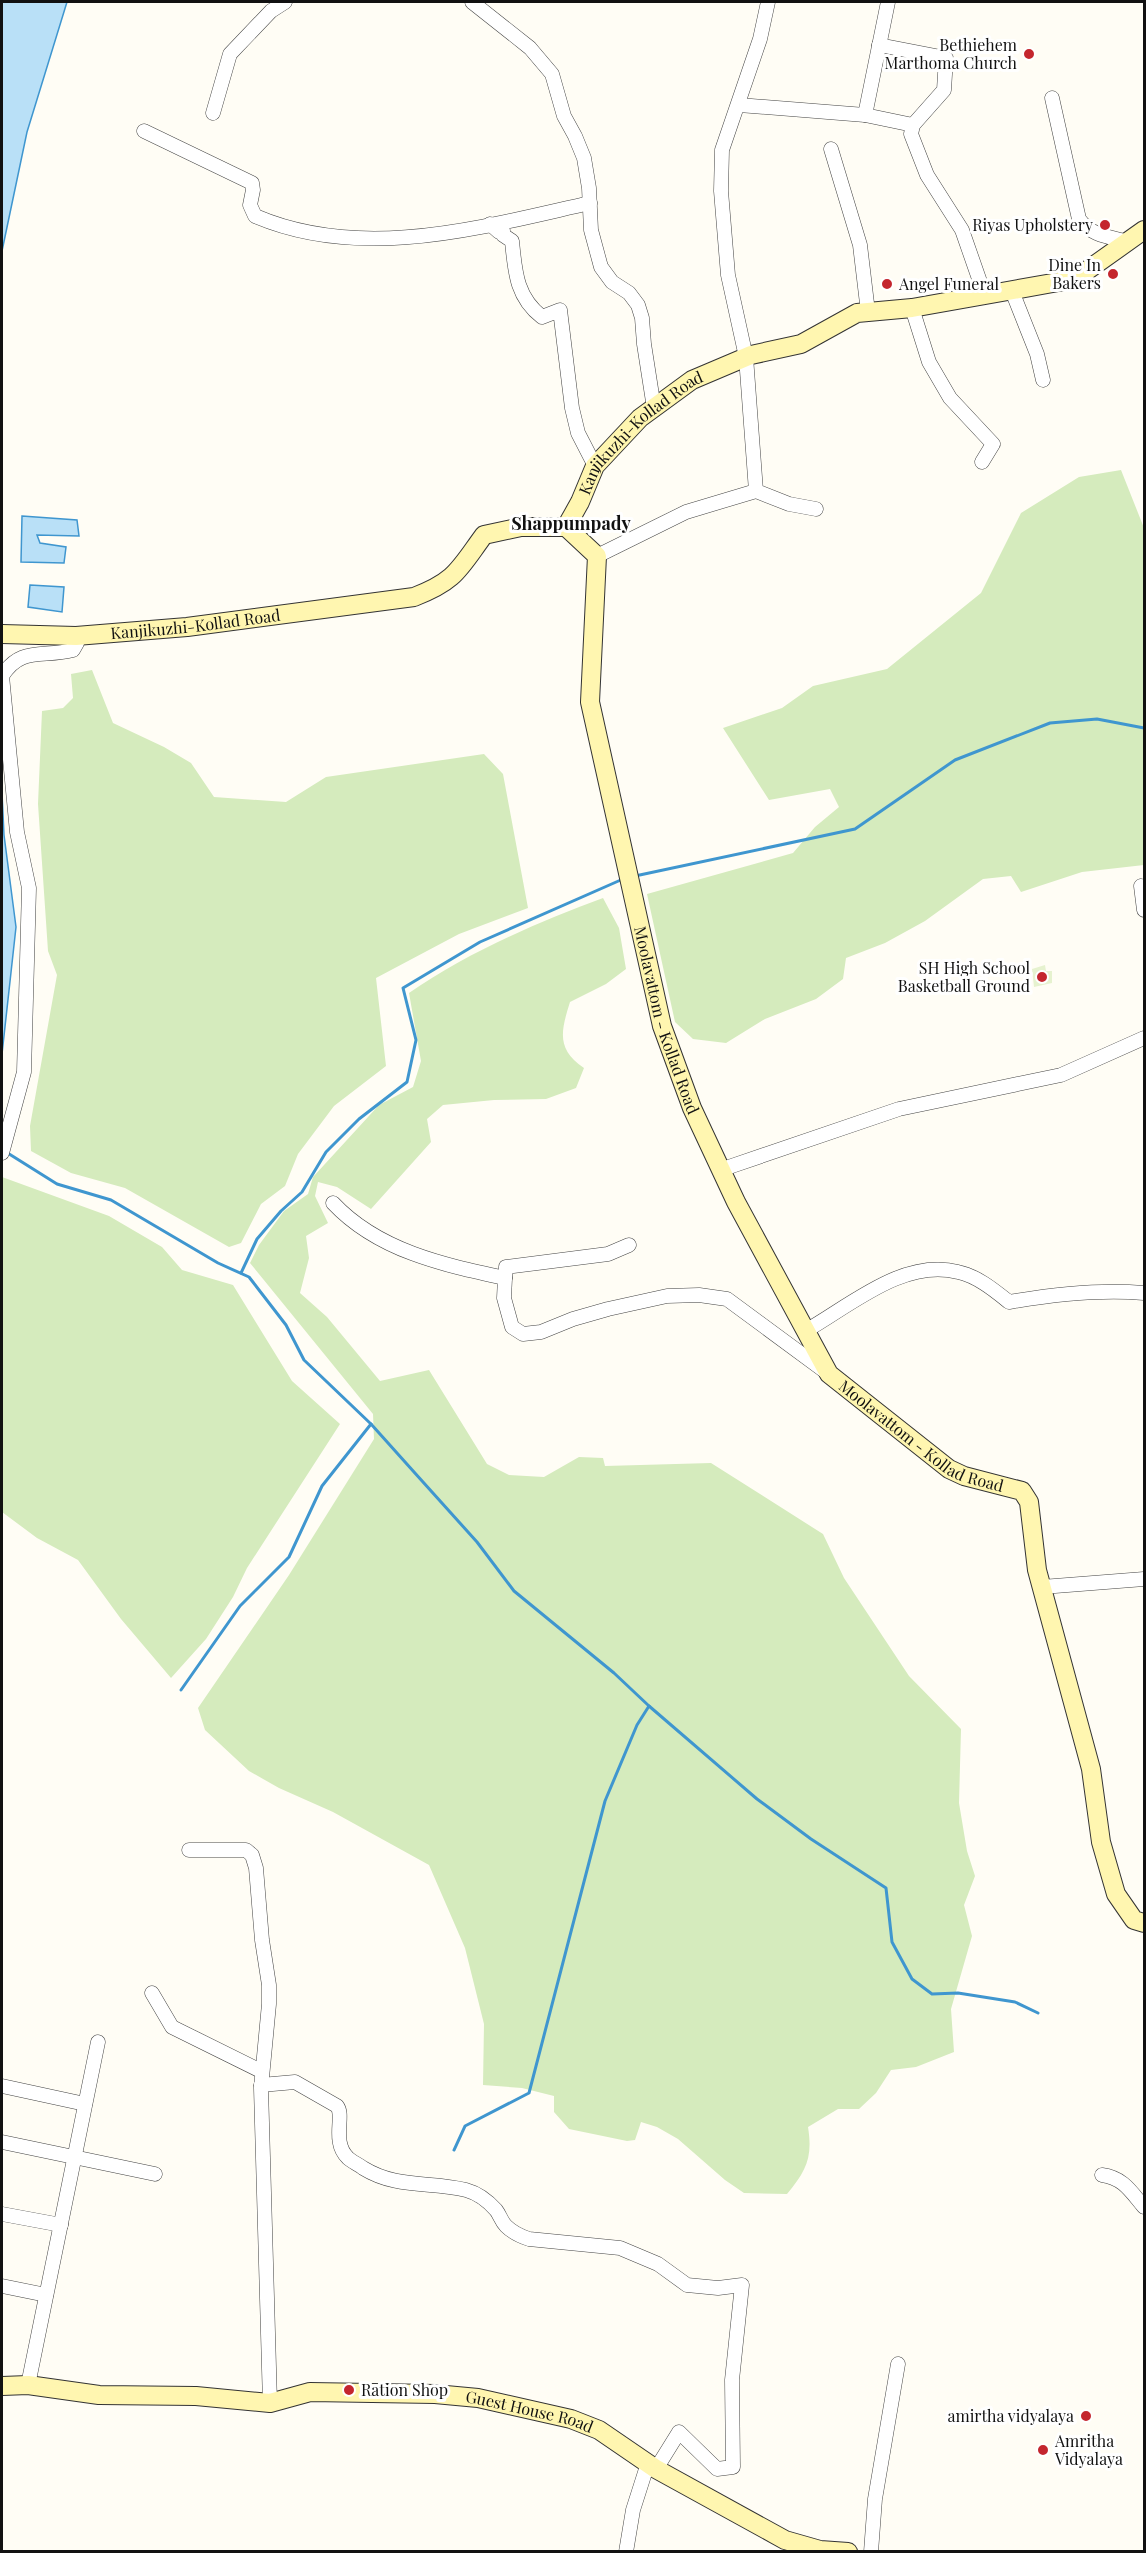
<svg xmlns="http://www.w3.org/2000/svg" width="1146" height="2553" font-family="'Playfair Display',serif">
<rect width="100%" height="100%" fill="#fffdf5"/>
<!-- green -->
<g fill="#d5ebbd">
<polygon points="1121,470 1144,528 1144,865 1082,872 1021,892 1011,876 983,879 925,921 885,943 846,958 843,979 816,999 765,1019 726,1043 693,1039 675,1022 647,894 793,853 815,827 839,807 830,789 769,800 723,728 782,708 813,686 887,669 981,593 1021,513 1079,477"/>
<polygon points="92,670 113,723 164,747 191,763 214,797 286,802 326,777 484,754 503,774 528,908 459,934 376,978 386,1066 334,1106 298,1154 285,1186 261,1204 241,1243 229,1247 125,1188 71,1173 31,1151 30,1126 57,975 48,951 38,804 42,711 63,708 73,698 71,674"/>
<path d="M 603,898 L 619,928 L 626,969 L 606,984 L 570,1002 C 561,1031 556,1049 584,1068 L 576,1088 L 546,1099 L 494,1100 L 443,1105 L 427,1119 L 431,1142 L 371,1209 L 337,1187 L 318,1182 L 315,1196 L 328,1223 L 306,1236 L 309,1258 L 300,1293 L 327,1317 L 380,1381 L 429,1370 L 487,1464 L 509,1475 L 544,1477 L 579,1457 L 603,1458 L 605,1466 L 711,1463 L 823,1534 L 844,1578 L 909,1676 L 961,1729 L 959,1803 L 967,1851 L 975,1876 L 964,1905 L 972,1936 L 951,2009 L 954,2052 L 916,2067 L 891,2070 L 876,2093 L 859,2109 L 838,2109 L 808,2127 C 813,2158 806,2171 787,2194 L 744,2193 L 725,2180 L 678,2139 L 657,2127 L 641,2122 L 635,2140 L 627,2141 L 569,2129 L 554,2112 L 554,2096 L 522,2088 L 483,2085 L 484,2024 L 465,1948 L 429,1865 L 333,1812 L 279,1788 L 249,1771 L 205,1730 L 198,1708 L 289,1575 L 374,1439 L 373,1414 L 250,1263 L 259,1245 L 284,1211 L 308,1194 L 313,1177 L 379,1105 L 413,1087 L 421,1061 L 409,993 C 468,952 536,923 603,898 Z"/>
<polygon points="2,1177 109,1216 162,1247 182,1270 233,1285 292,1381 340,1424 247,1568 233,1597 206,1639 171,1678 121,1619 78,1560 37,1538 2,1512"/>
</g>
<!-- pitch -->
<polygon fill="#e6f2cf" points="1045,965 1046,971 1052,971 1052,983 1034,987 1032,969"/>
<!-- water -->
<g fill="#b9e0f7" stroke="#3f96cf" stroke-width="1.5">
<polygon points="2,2 67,2 27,132 2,251"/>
<polygon points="22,516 77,520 79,536 37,535 40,543 66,547 64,563 21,562"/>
<polygon points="30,585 64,587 62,612 28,607"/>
<polygon points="2,793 4,835 16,927 2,1054"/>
</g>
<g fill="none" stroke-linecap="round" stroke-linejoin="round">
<!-- stream -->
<g stroke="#3f96cf" stroke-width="3">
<polyline points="635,876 855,829 955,760 1050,723 1097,719 1144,728"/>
<polyline points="6,1152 57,1184 111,1200 218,1263 249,1277 286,1325 304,1360 371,1424 414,1472 477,1542 514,1591 614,1673 649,1706 757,1799 811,1839 886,1888 892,1942 912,1979 932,1994 958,1993 1015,2002 1038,2013"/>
<polyline points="241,1273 257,1239 281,1211 302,1192 326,1152 359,1119 407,1082 416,1040 403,988 480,942 623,879"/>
<polyline points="181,1690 240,1606 289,1557 322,1486 371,1424"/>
<polyline points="454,2150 465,2126 529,2093 605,1801 637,1725 649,1706"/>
</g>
<!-- street casing -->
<g stroke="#444" stroke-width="15">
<g id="street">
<polyline points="472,2 530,48 552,74 564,116 575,136 584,158 589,188 591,230 601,267 612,282 629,293 638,305 642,318 644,344 654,408"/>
<polyline points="879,45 946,58 944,90 913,125 911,134 927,175 962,230 985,296"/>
<path d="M 1052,98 L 1079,219 C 1091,236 1110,237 1129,242"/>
<polyline points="739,105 865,115 913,125"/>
<polyline points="213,113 230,54 271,11 285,2"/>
<polyline points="865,115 888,2"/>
<path d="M 144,131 L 252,183 L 253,190 L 250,205 L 255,216 C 362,262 482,227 590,203"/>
<polyline points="831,149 860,245 868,312"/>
<path d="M 490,224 L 499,232 L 503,231 L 503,235 L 512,241 C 515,271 516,297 542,317 L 560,310 L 572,408 L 578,433 L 595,466"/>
<polyline points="1012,291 1037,354 1043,380"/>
<polyline points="912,308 929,362 950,398 993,444 982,462"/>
<polyline points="756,491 746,357 728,275 721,191 722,150 760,39 768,2"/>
<polyline points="597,556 686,512 756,491 789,504 816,509"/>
<polyline points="1141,886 1144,910"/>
<path d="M 2,1153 L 24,1072 L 29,888 L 17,832 L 2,676 C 21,646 42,658 73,650 L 77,643 L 76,636"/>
<polyline points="720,1170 899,1109 1061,1075 1144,1038"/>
<path d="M 333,1203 C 378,1251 444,1265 505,1278 L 504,1298 L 512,1327 L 523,1334 L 541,1332 L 573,1319 L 608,1309 L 667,1296 L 699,1295 L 727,1299 L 826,1372"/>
<polyline points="505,1278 506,1267 608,1254 629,1245"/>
<path d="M 807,1330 C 851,1305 904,1258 958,1272 C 977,1276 994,1290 1009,1302 C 1055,1294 1099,1289 1144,1293"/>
<polyline points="1042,1587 1144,1579"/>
<polyline points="189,1850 246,1850 252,1855 256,1868 262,1940 269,1985 269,2004 261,2088 270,2403"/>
<polyline points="152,1993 172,2027 261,2071"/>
<path d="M 261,2085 L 295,2082 L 337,2106 C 345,2116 331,2142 348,2158 C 352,2162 358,2164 363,2168 C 397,2189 430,2181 466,2190 C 477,2193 488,2201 496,2210 C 500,2215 501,2221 506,2226 C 513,2233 520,2236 529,2239 L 620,2248 L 658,2264 L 687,2285 L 718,2288 L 742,2285 L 732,2380 L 733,2467 L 717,2469 L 679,2432 L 656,2469"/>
<polyline points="2,2086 85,2104"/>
<polyline points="2,2142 155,2174"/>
<path d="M 1102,2175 C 1124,2178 1131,2192 1144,2207"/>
<polyline points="2,2214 61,2225"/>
<polyline points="2,2286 46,2295"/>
<polyline points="28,2385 98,2042"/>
<polyline points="626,2552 633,2510 648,2463"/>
<polyline points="871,2552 875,2499 898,2364"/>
</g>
</g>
<!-- secondary casing -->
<g stroke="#333" stroke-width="20">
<g id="secondary">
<path id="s1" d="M 566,527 L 597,556 L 590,702 L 662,1026 L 692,1108 L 736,1202 L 829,1374 L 949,1469 L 964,1476 L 1022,1491 L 1029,1502 L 1037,1570 L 1091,1769 L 1101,1842 L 1116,1894 L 1134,1920 L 1144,1923"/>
<path id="s2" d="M 2,634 L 76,636 L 187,627 L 414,597 C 456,581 459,569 484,535 L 521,527 L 566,527 L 580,502 L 595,466 L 640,418 L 692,380 L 751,355 L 801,344 L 857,313 L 912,308 L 1075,279 L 1144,230"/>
<path id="s3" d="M 2,2386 L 28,2385 L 99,2395 L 196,2396 L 270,2403 L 310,2392 L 435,2394 L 478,2398 L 571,2419 L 599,2430 L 656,2469 L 785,2540 L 820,2550 L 848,2552"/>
</g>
</g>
<!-- street -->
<use href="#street" stroke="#fff" stroke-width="14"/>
<!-- secondary -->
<use href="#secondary" stroke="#fff6b0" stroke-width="18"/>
</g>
<!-- markers -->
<g fill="#c4262e" stroke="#fff" stroke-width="2">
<circle cx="1029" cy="54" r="6"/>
<circle cx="1105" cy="225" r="6"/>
<circle cx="1113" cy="274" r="6"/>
<circle cx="887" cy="284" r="6"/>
<circle cx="1042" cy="977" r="6"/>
<circle cx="349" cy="2390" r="6"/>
<circle cx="1086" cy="2416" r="6"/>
<circle cx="1043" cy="2450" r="6"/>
</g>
<g text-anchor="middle" stroke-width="6" stroke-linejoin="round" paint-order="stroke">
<!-- poi labels -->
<g font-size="16" fill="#111" stroke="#fff" text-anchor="end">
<text x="1017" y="51">Bethiehem<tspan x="1017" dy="18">Marthoma Church</tspan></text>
<text x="1093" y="231">Riyas Upholstery</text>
<text x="1101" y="271">Dine In<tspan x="1101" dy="18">Bakers</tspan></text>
<text x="899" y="290" text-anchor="start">Angel Funeral</text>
<text x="1030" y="974">SH High School<tspan x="1030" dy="18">Basketball Ground</tspan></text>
<text x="361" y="2396" text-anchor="start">Ration Shop</text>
<text x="1074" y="2422">amirtha vidyalaya</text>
<text x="1055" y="2447" text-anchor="start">Amritha<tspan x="1055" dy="18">Vidyalaya</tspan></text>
</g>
<!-- street labels -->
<g font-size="16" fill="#111" stroke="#fff">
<text dy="6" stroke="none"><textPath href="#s2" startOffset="716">Kanjikuzhi-Kollad Road</textPath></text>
<text dy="6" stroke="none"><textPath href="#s2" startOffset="194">Kanjikuzhi-Kollad Road</textPath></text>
<text dy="6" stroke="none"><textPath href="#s1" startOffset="516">Moolavattom - Kollad Road</textPath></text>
<text dy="6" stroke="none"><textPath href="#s1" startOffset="1020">Moolavattom - Kollad Road</textPath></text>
<text dy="6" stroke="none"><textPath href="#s3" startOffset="532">Guest House Road</textPath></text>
</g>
<!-- neighbourhood labels -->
<g font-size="18" font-weight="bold" fill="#111" stroke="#fff">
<text x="571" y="530">Shappumpady</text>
</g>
</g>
<!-- border -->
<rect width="1146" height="2553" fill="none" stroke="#111111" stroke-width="6"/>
</svg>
